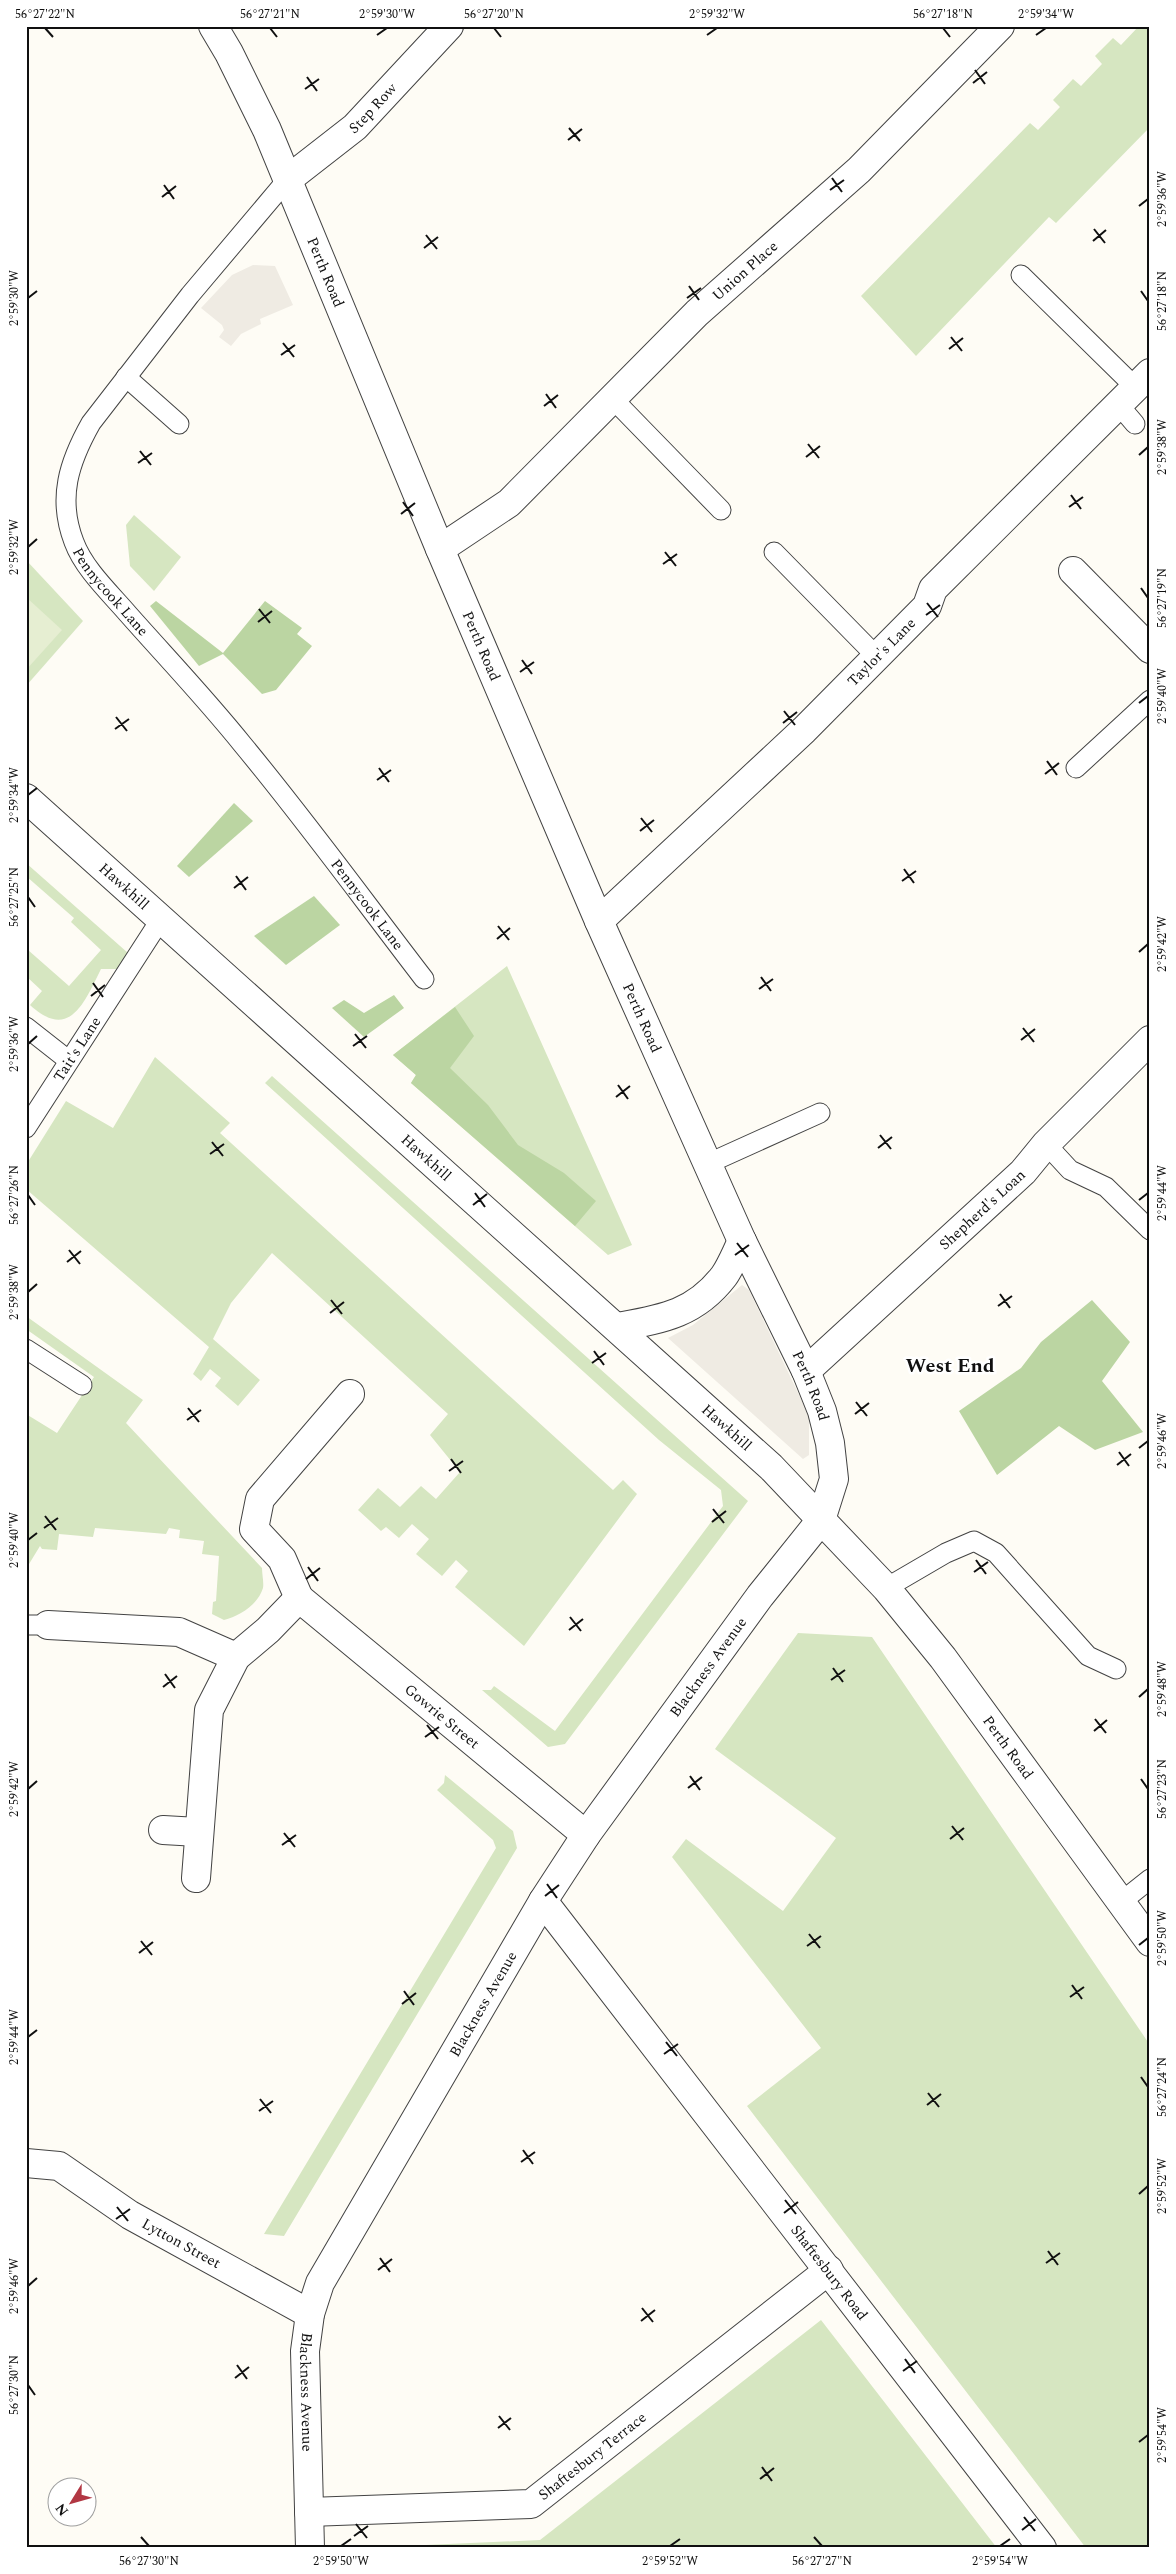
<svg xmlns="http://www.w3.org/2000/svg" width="1176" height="2574" font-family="Spectral,serif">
<rect width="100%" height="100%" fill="#fefcf5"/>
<!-- green -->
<g fill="#d6e6c1">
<polygon points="1139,26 1150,26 1150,127 1056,223 1049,217 916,356 861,296 1030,123 1038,130 1060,107 1053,100 1073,79 1081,86 1102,64 1095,56 1113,38 1121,45"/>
<polygon points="134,515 181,557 154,591 130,566 126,525"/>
<polygon points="26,560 83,621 26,686"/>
<path d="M 26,863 L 128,953 L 117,969 L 101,969 C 85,1001 70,1042 30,1005 L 42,991 L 26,976 L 26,953 L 28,950 L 69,986 L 101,950 L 71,922 L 74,918 L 26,876 Z"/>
<polygon points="507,966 632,1245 608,1255 411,1083 416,1075 393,1055"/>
<polygon points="155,1057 230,1123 220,1133 613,1490 623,1480 637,1494 524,1646 455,1587 468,1571 456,1560 442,1576 416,1554 429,1539 412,1524 399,1538 386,1527 381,1531 358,1510 378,1488 400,1507 421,1486 436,1499 460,1472 430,1435 448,1414 272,1253 231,1303 213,1339 260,1380 238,1406 215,1386 221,1378 210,1369 201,1381 193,1374 209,1347 26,1189 26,1165 66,1101 113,1128"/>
<polygon points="272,1076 748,1501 565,1744 548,1747 482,1690 491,1690 494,1686 555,1731 723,1506 721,1490 659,1440 265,1083"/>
<path d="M 26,1316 L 143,1400 L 126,1423 L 262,1568 C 262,1574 264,1583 263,1588 C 258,1605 239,1616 224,1620 L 212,1614 L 213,1602 L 216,1601 L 219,1556 L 202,1554 L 204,1541 L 179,1538 L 180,1530 L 169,1528 L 166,1534 L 95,1528 L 93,1537 L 59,1534 L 57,1550 L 42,1549 L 40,1546 L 26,1569 L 26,1414 L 57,1433 L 94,1377 L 26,1329 Z"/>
<polygon points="798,1633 872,1637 1150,2045 1150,2548 1086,2548 747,2106 821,2048 672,1857 686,1839 783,1911 836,1838 715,1749"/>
<polygon points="445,1775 513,1831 517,1848 284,2236 264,2234 496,1848 493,1840 437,1790 444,1783"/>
<polygon points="821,2320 997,2548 358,2548 540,2540"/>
</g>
<!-- forest -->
<g fill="#bbd5a2">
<polygon points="156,601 223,653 265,601 302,628 297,634 312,646 276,690 262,694 223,654 199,666 150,606"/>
<polygon points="234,803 253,821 189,877 177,866"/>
<polygon points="314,896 340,925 286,965 254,936"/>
<polygon points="394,995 404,1008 364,1037 332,1008 344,1000 364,1013"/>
<polygon points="455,1007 474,1036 450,1068 488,1105 518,1145 564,1173 596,1201 575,1226 411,1083 416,1075 393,1055"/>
<polygon points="1092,1300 1130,1342 1102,1381 1143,1432 1095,1450 1059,1426 997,1475 959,1411 1021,1368 1041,1342"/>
</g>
<!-- pitch -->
<polygon fill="#e6eed2" points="26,597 62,630 26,670"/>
<!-- plaza -->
<g fill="#efebe3">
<polygon points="253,265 275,266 293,305 260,319 261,324 241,334 231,346 219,337 224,330 222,325 201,308 232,275"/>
<polygon points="742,1285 749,1290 809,1416 809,1455 803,1459 668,1338 693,1325"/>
</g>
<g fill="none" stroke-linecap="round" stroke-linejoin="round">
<!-- service casing -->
<g stroke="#434343" stroke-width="21">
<g id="service">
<path id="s1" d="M 287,180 L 190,295 L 91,423 C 69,462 57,498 74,542 C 84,569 110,593 128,614 C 167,658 207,700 243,745 C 306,821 364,901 424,979"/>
<polyline points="1021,275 1135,387"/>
<polyline points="126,377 179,424"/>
<polyline points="612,398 721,510"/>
<polyline points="1118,404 1135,424"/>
<polyline points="774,552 877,657"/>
<polyline points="1076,768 1150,700"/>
<polyline points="26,1027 68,1060"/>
<path id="s2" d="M 26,1128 L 161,919"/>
<polyline points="1046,1144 1070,1170 1106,1187 1150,1230"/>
<polyline points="707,1164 820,1113"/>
<polyline points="26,1349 82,1385"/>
<polyline points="886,1588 946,1553 974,1541 996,1553 1088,1656 1116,1669"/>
<polyline points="26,1625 48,1625"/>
<polyline points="1121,1902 1150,1879"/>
</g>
</g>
<!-- minor casing -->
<g stroke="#434343" stroke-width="30">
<g id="minor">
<path id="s3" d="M 287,180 L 355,127 L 449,26"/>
<path id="s4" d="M 440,549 L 509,503 L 697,313 L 859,170 L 1000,26"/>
<polyline points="1073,571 1150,649"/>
<path id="s5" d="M 599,921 L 804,730 L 927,606 L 933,589 L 1150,373"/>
<path id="s6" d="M 806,1371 L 1023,1172 L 1046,1144 L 1150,1040"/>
<polyline points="299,1598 282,1559 254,1529 260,1499 350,1394"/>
<polyline points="48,1625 179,1632 236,1657"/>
<polyline points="163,1830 198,1832"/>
<path id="s7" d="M 196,1878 L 209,1710 L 236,1657 L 268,1630 L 299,1598 L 586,1835"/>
<path id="s8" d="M 543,1901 L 1042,2548"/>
<path id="s9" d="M 26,2163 L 59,2166 L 130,2215 L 310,2314"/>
<path id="s10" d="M 309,2512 L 531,2504 L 829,2270"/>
</g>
</g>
<!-- tertiary casing -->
<g stroke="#434343" stroke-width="30">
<g id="tertiary">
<path id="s11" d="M 213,26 L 229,53 L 267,130 L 440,549 L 599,921 L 742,1241 L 806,1371 L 822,1411 L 830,1443 L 834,1479 L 821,1520 L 760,1596 L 586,1835 L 543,1901 L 320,2283 L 310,2314 L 305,2351 L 310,2548"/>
<path id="s12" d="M 26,798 L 771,1467 L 886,1588 L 943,1658 L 1150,1942"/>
<path d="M 618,1327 C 662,1319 695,1314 724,1276 C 731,1266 736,1253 742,1241"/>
</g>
</g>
<!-- service -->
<use href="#service" stroke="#fff" stroke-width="19"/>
<!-- minor -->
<use href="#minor" stroke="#fff" stroke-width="28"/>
<!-- tertiary -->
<use href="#tertiary" stroke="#fff" stroke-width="28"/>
</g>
<!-- ticks -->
<path fill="none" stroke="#101010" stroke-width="2" d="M 45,28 L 53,37M 270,28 L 277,37M 494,28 L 501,37M 943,28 L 950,37M 377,35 L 387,28M 707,35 L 717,28M 1036,35 L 1046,28M 975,70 L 985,84M 307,77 L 317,91M 973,83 L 987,72M 305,89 L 319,79M 569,128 L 580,141M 568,140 L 582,129M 832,178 L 842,192M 164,185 L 174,199M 830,190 L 844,180M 162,197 L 176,186M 1139,206 L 1148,199M 1094,229 L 1105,243M 426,235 L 437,249M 1093,241 L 1106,230M 424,248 L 438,237M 689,286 L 699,300M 1141,291 L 1148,301M 28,298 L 37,291M 687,298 L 701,288M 951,337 L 962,351M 283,343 L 294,357M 949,349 L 963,338M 281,355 L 295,345M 546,394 L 556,408M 544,406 L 558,395M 808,444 L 819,458M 140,451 L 151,465M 1139,455 L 1148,447M 806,457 L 820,446M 138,463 L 152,453M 1071,495 L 1081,509M 403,502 L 413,516M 1069,507 L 1083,497M 401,514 L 415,503M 28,547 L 37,539M 665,552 L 676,566M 663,564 L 677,554M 1141,588 L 1148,598M 927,603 L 938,617M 259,609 L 270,623M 926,615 L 940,605M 258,622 L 272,611M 522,660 L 532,674M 520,672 L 534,662M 1139,703 L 1148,696M 784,711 L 795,725M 116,717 L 127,731M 783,723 L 797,712M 115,729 L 129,719M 1047,761 L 1057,775M 379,768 L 389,782M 1045,774 L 1059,763M 377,780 L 391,770M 28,795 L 37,788M 641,818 L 652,832M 640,831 L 654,820M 904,869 L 914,883M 236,876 L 246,890M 902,881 L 916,871M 234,888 L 248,877M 28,897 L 35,907M 498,926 L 509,940M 497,939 L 510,928M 1139,952 L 1148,944M 761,977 L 771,991M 93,983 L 103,997M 759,989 L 773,979M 91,996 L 105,985M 1023,1028 L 1034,1042M 355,1034 L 366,1048M 1021,1040 L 1035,1029M 28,1044 L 37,1036M 353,1046 L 367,1036M 618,1085 L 628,1099M 616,1097 L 630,1086M 880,1135 L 891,1149M 212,1142 L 223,1156M 878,1148 L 892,1137M 210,1154 L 224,1144M 475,1193 L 485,1207M 28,1195 L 35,1205M 1139,1200 L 1148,1193M 473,1205 L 487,1194M 737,1243 L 748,1257M 69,1250 L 80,1264M 735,1255 L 749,1245M 67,1262 L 81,1251M 28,1292 L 37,1284M 1000,1294 L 1010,1308M 331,1300 L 342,1314M 998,1306 L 1012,1296M 330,1313 L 344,1302M 594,1351 L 604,1365M 592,1363 L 606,1353M 856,1402 L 867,1416M 188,1408 L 199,1422M 855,1414 L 869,1403M 187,1420 L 201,1410M 1139,1448 L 1148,1441M 1119,1452 L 1129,1466M 451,1459 L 461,1473M 1117,1465 L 1131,1454M 449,1471 L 463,1461M 713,1509 L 724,1523M 45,1516 L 56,1530M 712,1522 L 726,1511M 44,1528 L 58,1518M 28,1540 L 37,1533M 976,1560 L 986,1574M 308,1567 L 318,1581M 974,1572 L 988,1562M 306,1579 L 320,1568M 570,1617 L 581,1631M 569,1630 L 583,1619M 833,1668 L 843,1682M 165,1674 L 175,1688M 831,1680 L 845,1670M 163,1687 L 177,1676M 1139,1697 L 1148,1689M 1095,1719 L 1106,1733M 427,1725 L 438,1739M 1094,1731 L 1107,1720M 425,1737 L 439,1727M 690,1776 L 700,1790M 1141,1779 L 1148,1789M 688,1788 L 702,1777M 28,1789 L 37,1781M 952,1826 L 963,1840M 284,1833 L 295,1847M 950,1839 L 964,1828M 282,1845 L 296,1835M 547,1884 L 557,1898M 545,1896 L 559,1885M 809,1934 L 820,1948M 141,1941 L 152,1955M 1139,1945 L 1148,1938M 807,1946 L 821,1936M 139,1953 L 153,1942M 1072,1985 L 1082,1999M 404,1991 L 414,2005M 1070,1997 L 1084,1987M 402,2004 L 416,1993M 28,2037 L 37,2030M 666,2042 L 677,2056M 664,2054 L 678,2044M 1141,2077 L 1148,2087M 928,2093 L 939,2107M 260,2099 L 271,2113M 927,2105 L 941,2094M 259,2111 L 273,2101M 523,2150 L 533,2164M 521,2162 L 535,2152M 1139,2194 L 1148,2186M 785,2200 L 796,2214M 117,2207 L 128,2221M 784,2213 L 798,2202M 116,2219 L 130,2209M 1048,2251 L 1058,2265M 380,2258 L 390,2272M 1046,2263 L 1060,2253M 378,2270 L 392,2259M 28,2286 L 37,2278M 642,2308 L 653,2322M 641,2321 L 655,2310M 905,2359 L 915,2373M 237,2365 L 247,2379M 903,2371 L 917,2361M 235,2378 L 249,2367M 28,2385 L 35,2395M 499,2416 L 510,2430M 498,2428 L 511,2418M 1139,2442 L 1148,2435M 762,2467 L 772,2481M 760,2479 L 774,2468M 1024,2517 L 1035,2531M 356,2524 L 367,2538M 1022,2530 L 1036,2519M 354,2536 L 368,2526M 141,2537 L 149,2546M 814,2537 L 822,2546M 341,2546 L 351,2539M 670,2546 L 680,2539M 1000,2546 L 1010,2539"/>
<g text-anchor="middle" stroke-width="5" stroke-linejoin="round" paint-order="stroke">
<!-- street labels -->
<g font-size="15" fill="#101010" stroke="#fff">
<text dy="5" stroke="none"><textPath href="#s3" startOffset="112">Step Row</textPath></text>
<text dy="5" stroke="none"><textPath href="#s4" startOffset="414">Union Place</textPath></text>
<text dy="5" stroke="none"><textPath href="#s11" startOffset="271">Perth Road</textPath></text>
<text dy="5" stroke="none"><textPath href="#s1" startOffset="499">Pennycook Lane</textPath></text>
<text dy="5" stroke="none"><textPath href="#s11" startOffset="676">Perth Road</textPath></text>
<text dy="5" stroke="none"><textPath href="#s5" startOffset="390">Taylor's Lane</textPath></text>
<text dy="5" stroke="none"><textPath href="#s12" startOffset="132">Hawkhill</textPath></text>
<text dy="5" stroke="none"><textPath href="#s1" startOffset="904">Pennycook Lane</textPath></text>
<text dy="5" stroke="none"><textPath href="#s11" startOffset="1081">Perth Road</textPath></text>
<text dy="5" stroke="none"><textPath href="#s2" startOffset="94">Tait's Lane</textPath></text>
<text dy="5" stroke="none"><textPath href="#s12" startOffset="538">Hawkhill</textPath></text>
<text dy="5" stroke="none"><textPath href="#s6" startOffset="239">Shepherd's Loan</textPath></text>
<text dy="5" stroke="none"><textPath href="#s11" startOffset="1486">Perth Road</textPath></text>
<text dy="5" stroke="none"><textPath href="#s12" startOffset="942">Hawkhill</textPath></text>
<text transform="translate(708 1667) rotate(-54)" y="5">Blackness Avenue</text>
<text dy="5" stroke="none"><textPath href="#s7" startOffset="500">Gowrie Street</textPath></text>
<text dy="5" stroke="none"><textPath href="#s12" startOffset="1369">Perth Road</textPath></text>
<text transform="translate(483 2004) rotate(-60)" y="5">Blackness Avenue</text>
<text dy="5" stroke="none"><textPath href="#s9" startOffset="178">Lytton Street</textPath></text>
<text dy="5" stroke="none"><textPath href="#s8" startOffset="469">Shaftesbury Road</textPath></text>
<text dy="5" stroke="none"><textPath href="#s11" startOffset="2651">Blackness Avenue</textPath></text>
<text dy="5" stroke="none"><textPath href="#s10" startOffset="300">Shaftesbury Terrace</textPath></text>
</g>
<!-- district labels -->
<g font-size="20" font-weight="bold" fill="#101010" stroke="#fff">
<text x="950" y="1372">West End</text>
</g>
</g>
<!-- border -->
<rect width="1176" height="2574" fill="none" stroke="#ffffff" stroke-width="55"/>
<!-- north arrow -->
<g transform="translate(72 2502) rotate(233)"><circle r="24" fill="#ffffff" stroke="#9f9f9f"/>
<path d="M0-4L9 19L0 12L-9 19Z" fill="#b23743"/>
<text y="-8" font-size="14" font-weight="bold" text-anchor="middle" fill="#101010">N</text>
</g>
<rect x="28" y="28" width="1120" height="2518" fill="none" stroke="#101010" stroke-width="2"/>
<g font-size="12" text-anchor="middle" fill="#101010">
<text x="45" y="18">56°27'22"N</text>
<text x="270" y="18">56°27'21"N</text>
<text x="387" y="18">2°59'30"W</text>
<text x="494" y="18">56°27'20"N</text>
<text x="717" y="18">2°59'32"W</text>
<text x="943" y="18">56°27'18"N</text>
<text x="1046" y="18">2°59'34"W</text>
<text transform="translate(1162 199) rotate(-90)" y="4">2°59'36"W</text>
<text transform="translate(14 298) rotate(-90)" y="4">2°59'30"W</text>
<text transform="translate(1162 301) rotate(-90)" y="4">56°27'18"N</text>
<text transform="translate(1162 447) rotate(-90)" y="4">2°59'38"W</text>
<text transform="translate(14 547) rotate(-90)" y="4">2°59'32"W</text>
<text transform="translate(1162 598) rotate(-90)" y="4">56°27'19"N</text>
<text transform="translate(1162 696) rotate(-90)" y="4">2°59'40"W</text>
<text transform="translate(14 795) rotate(-90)" y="4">2°59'34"W</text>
<text transform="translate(14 897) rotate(-90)" y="4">56°27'25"N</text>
<text transform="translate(1162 944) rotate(-90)" y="4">2°59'42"W</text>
<text transform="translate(14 1044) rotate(-90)" y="4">2°59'36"W</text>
<text transform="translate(1162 1193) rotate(-90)" y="4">2°59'44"W</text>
<text transform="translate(14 1195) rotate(-90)" y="4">56°27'26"N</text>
<text transform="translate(14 1292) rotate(-90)" y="4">2°59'38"W</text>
<text transform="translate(1162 1441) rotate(-90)" y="4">2°59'46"W</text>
<text transform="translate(14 1540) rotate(-90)" y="4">2°59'40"W</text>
<text transform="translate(1162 1689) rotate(-90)" y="4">2°59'48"W</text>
<text transform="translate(14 1789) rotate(-90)" y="4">2°59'42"W</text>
<text transform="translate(1162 1789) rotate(-90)" y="4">56°27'23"N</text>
<text transform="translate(1162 1938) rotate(-90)" y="4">2°59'50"W</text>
<text transform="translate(14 2037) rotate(-90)" y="4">2°59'44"W</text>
<text transform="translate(1162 2087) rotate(-90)" y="4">56°27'24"N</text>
<text transform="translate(1162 2186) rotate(-90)" y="4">2°59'52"W</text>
<text transform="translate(14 2286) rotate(-90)" y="4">2°59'46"W</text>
<text transform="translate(14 2385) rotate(-90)" y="4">56°27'30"N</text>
<text transform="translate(1162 2435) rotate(-90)" y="4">2°59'54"W</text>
<text x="149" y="2565">56°27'30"N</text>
<text x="341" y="2565">2°59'50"W</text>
<text x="670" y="2565">2°59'52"W</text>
<text x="822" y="2565">56°27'27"N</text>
<text x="1000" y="2565">2°59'54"W</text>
</g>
</svg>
